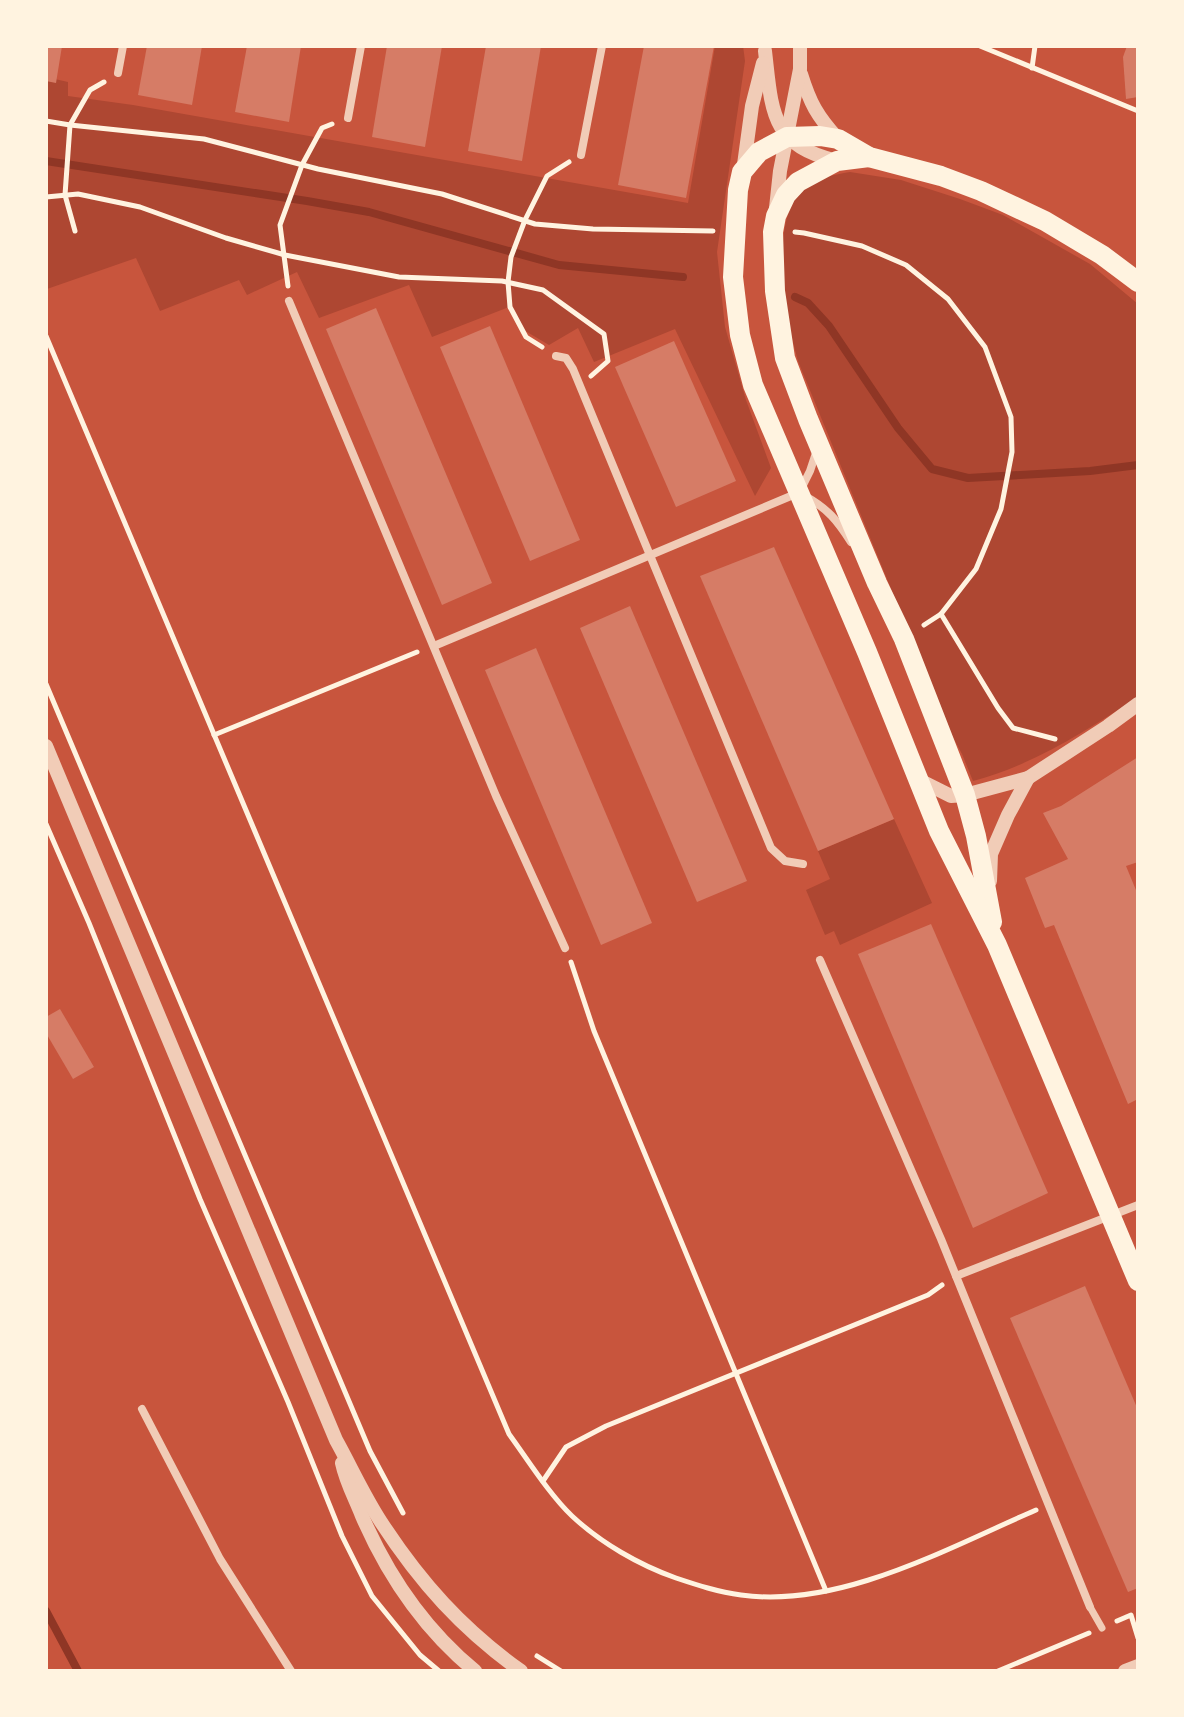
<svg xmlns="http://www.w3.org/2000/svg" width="1184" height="1717" font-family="'Space Grotesk',sans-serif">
<rect width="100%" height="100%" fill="#c8553d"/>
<!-- green -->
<g fill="#ae4732">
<polygon points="715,46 743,46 745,61 717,252 725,327 746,400 771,468 755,496 675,329 594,362 578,328 549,345 522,329 509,307 432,337 409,285 319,318 297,272 247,295 239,280 160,311 136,258 47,289 46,77 68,82 68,96 133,105 688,203"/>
<path d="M 850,172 L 901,180 L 960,199 L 1003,215 L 1090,264 L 1138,304 L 1138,697 C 1086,731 1033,765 973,781 L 962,754 L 947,726 L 798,361 C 793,343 788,324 785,306 C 781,274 777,210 804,188 C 818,177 834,175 850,172 Z"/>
<polygon points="894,819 932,903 840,945 834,931 825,935 806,890 830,879 818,851"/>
</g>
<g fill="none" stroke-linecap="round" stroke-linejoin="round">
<!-- stream -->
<g stroke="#8f3625" stroke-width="8">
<polyline points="46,161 307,201 369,212 559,265 683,277"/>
<polyline points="795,297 808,303 829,326 898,428 932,469 968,478 1090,471 1138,465"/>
<polyline points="46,1611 78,1671"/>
</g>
</g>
<!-- building -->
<g fill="#d67c66">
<polygon points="46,46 62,46 56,83 46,81"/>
<polygon points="147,46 202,46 192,105 138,95"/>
<polygon points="247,46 301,46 289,122 235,112"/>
<polygon points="387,46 442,46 425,147 372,137"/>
<polygon points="486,46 541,46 522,161 468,151"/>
<polygon points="644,46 714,46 686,198 618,185"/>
<polygon points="1127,46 1138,46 1138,97 1126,99 1123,57"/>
<polygon points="376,308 492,583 442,605 326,329"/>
<polygon points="490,326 580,540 530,561 440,347"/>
<polygon points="674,341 736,481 676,507 615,367"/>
<polygon points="774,547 894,819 818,851 700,576"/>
<polygon points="630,606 747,881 697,902 580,628"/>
<polygon points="536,648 652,923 601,945 485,670"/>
<polygon points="1138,757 1138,862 1126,866 1138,895 1138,1099 1128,1104 1054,925 1045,928 1025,878 1068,859 1043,813 1061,806"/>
<polygon points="931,924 1048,1193 973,1228 858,954"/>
<polygon points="60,1009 94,1067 73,1079 46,1033 46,1017"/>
<polygon points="1085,1286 1138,1410 1138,1588 1128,1592 1010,1318"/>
</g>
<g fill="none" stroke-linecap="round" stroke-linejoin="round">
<!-- path -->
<g stroke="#fff3e0" stroke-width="5">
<polyline points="980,46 1138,111"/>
<polyline points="1032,68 1035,46"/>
<polyline points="46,121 70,125 204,139 318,169 442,194 535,224 593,229 713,231"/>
<polyline points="46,197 78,194 140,207 226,238 285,255 399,277 502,281 543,290 604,334 608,361 591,376"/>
<polyline points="75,231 65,195 70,125 90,90 104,82"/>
<polyline points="795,232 804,233 862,246 906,265 948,299 985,347 1011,417 1012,452 1001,509 976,569 941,614 924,625"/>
<polyline points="288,286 280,225 302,165 322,128 332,124"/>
<path d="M 46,336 L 509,1434 C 528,1460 549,1494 572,1516 C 601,1543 639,1565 676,1578 C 697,1585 718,1592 741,1595 C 839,1609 948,1548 1036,1510"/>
<polyline points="542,347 526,337 510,307 508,282 511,257 525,220 547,176 569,162"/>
<polyline points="941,614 998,708 1013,728 1055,739"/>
<polyline points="46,684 370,1451 403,1513"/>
<polyline points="214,735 417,652"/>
<polyline points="46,824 89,923 200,1199 288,1402 342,1536 372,1596 420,1655 439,1671"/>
<polyline points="571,962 594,1031 826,1591"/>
<polyline points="543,1481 566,1447 606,1426 928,1295 942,1285"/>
<polyline points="1117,1621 1131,1615 1138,1638"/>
<polyline points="537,1656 561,1671"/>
<polyline points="998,1671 1089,1633"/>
</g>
<!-- pedestrian -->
<polyline stroke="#f1ccb7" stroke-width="7" points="1090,1607 1102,1628"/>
<!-- minor -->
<g stroke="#f1ccb7" stroke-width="8">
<polyline points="118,73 123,46"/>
<polyline points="348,118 361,46"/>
<polyline points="581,155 602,46"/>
<polyline points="289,301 496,796 565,948"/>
<polyline points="556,356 566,358 573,369 771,848 785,861 803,864"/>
<polyline points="801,489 810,471 817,450"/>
<path d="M 805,496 C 828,509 837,520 851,542"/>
<polyline points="434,646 798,493"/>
<polyline points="820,960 941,1239 1090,1607"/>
<polyline points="956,1276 1138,1205"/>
<polyline points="142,1409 220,1559 291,1671"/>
</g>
<!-- tertiary -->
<g stroke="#f1ccb7" stroke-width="14">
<path d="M 765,51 C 772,111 770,145 837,161"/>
<path d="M 801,74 C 810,103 817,116 838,139"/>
<polyline points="743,172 752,106 763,63"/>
<polyline points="776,208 780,171 800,69 800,46"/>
<path d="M 46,746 L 336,1440 C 351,1467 364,1496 381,1522 C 420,1582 462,1629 521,1671"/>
<polyline points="919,780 951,796 965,795 1028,778 1108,726 1138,704"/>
<polyline points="990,881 991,854 1008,815 1028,778"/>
<path d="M 342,1463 C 346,1482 355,1498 362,1516 C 388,1576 424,1629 475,1671"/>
<polyline points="1125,1671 1138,1666"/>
</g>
<!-- primary -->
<g stroke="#fff3e0" stroke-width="20">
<polyline points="869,157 837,161 798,182 786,195 776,216 773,232 775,291 785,358 808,419 877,583 904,639 965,795 976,836 992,922"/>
<polyline points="1138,282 1102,255 1045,221 981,191 941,176 869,157 838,139 820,136 787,137 759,152 742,172 738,190 733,277 740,335 753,385 867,652 939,831 997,945 1138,1281"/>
</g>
</g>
<!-- border -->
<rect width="1184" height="1717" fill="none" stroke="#fff3e0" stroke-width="96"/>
</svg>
